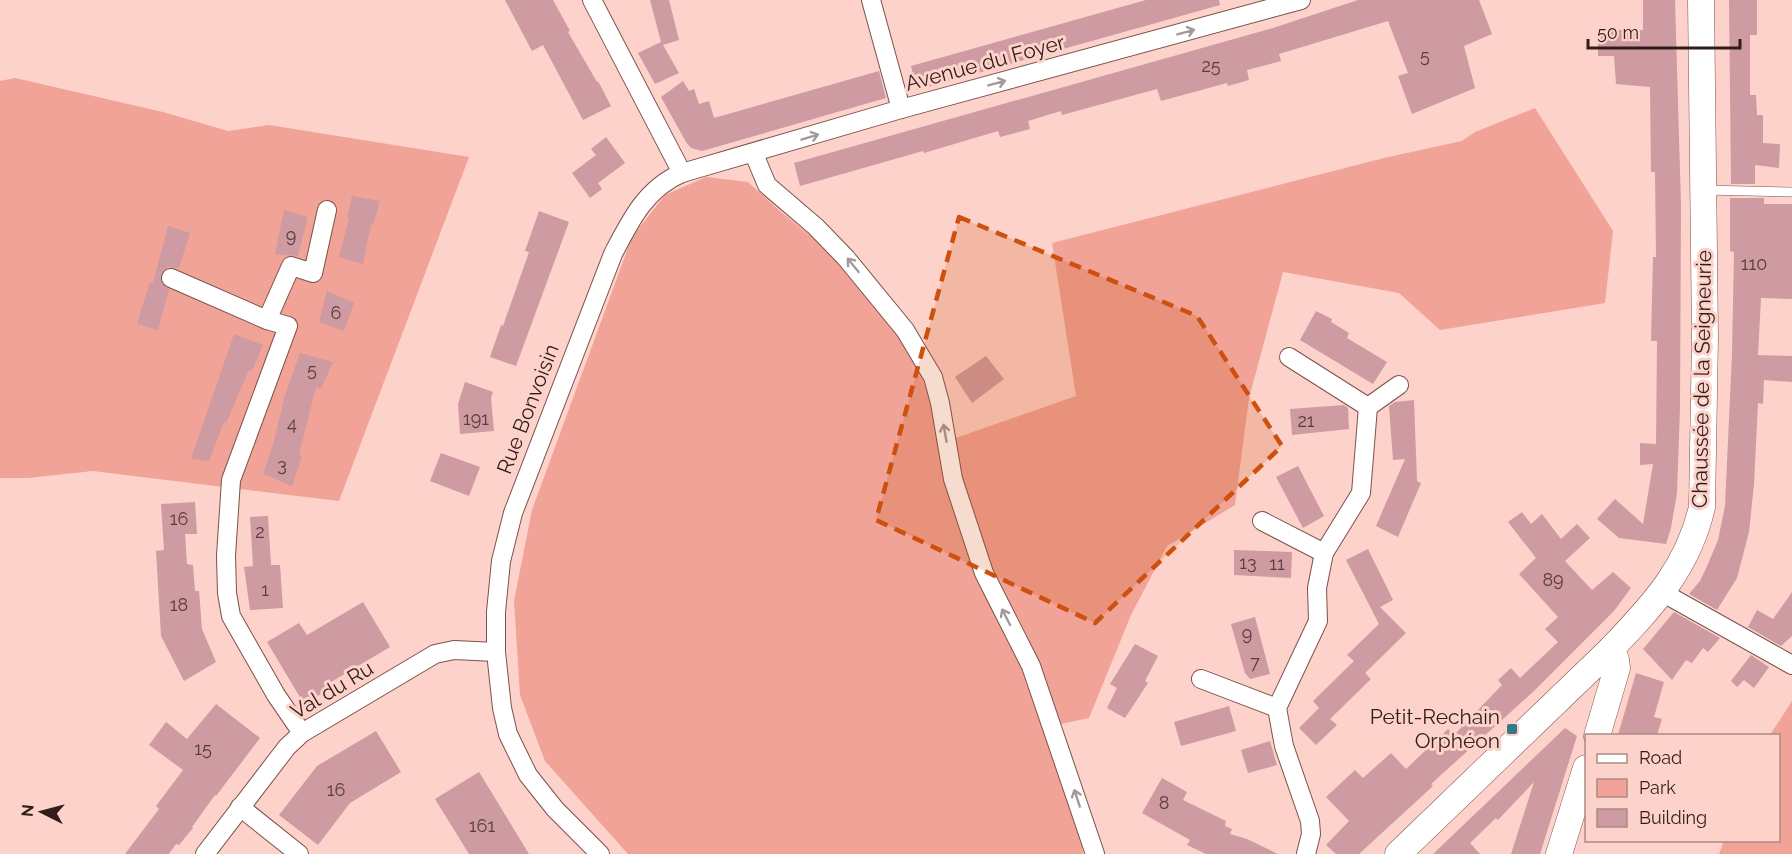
<svg xmlns="http://www.w3.org/2000/svg" width="1792" height="854" font-family="Raleway,sans-serif">
<rect width="100%" height="100%" fill="#fcd2ca"/>
<!-- green -->
<g fill="#f0a396">
<polygon points="15,78 163,112 228,131 269,125 469,157 339,501 93,471 28,478 0,478 0,81"/>
<polygon points="1535,108 1613,231 1605,303 1440,330 1399,293 1283,272 1249,398 1235,505 1167,546 1131,615 1089,718 1046,727 1079,819 1083,854 628,854 545,761 520,695 514,601 532,510 632,237 665,195 706,177 748,182 781,212 851,269 913,355 947,441 1076,396 1052,243 1384,158 1462,141 1475,132"/>
<polygon points="1792,701 1792,854 1719,854 1724,841 1778,840 1778,736 1770,735"/>
</g>
<!-- building -->
<g fill="#cd9ba1">
<polygon points="505,0 553,0 570,31 568,32 597,82 598,81 611,106 583,120 543,45 532,51"/>
<polygon points="650,0 669,0 679,40 663,45 679,73 655,84 638,53 661,42"/>
<polygon points="1146,0 1219,0 1220,5 917,90 911,66"/>
<polygon points="1358,0 1479,0 1492,34 1464,46 1475,88 1412,114 1398,76 1408,73 1388,21 1279,54 1281,61 1247,70 1249,80 1228,86 1227,83 1161,101 1157,89 1062,115 1061,111 1028,121 1030,129 1000,137 998,131 924,153 923,151 800,186 794,163 1273,28"/>
<polygon points="1643,0 1675,0 1681,205 1680,408 1677,493 1671,528 1666,544 1619,538 1597,519 1615,499 1643,524 1653,464 1640,465 1640,443 1656,444 1657,341 1651,341 1653,257 1656,257 1655,172 1651,172 1650,87 1616,84 1614,56 1598,56 1598,30 1643,30"/>
<polygon points="1729,0 1757,0 1757,35 1750,35 1750,95 1756,95 1757,115 1763,115 1763,143 1780,144 1779,168 1755,165 1755,184 1731,184"/>
<polygon points="879,71 886,98 702,151 691,148 686,142 661,97 683,81 689,91 694,89 699,104 709,101 714,118"/>
<polygon points="606,137 625,163 598,183 602,189 590,198 572,173 596,155 591,149"/>
<polygon points="352,196 380,201 373,225 371,224 363,264 339,257 349,218 347,218"/>
<polygon points="1730,198 1764,198 1764,204 1792,204 1792,299 1761,298 1758,355 1792,356 1792,382 1764,380 1763,404 1758,403 1754,484 1749,532 1737,578 1717,610 1689,594 1700,581 1708,564 1718,540 1725,506 1732,354 1734,252 1730,251"/>
<polygon points="284,210 308,217 298,256 275,254"/>
<polygon points="539,211 569,222 516,366 490,357 501,325 503,326 529,252 525,251"/>
<polygon points="168,226 190,233 179,268 169,267 161,274 162,284 169,290 158,330 137,324 150,282 153,283"/>
<polygon points="327,291 354,303 344,331 319,322"/>
<polygon points="1316,311 1332,319 1331,322 1349,333 1347,338 1387,362 1373,384 1300,340"/>
<polygon points="234,334 263,345 252,371 249,370 226,423 224,422 209,461 191,459"/>
<polygon points="300,353 333,362 321,389 316,387 299,455 302,456 292,486 263,474 273,445 285,395"/>
<polygon points="986,356 1004,379 972,403 955,377"/>
<polygon points="465,382 493,392 491,398 494,431 460,434 458,404"/>
<polygon points="1414,400 1417,481 1421,483 1398,537 1376,526 1405,459 1393,460 1389,406 1395,402"/>
<polygon points="1344,405 1348,408 1349,429 1292,435 1290,409"/>
<polygon points="441,453 480,467 469,496 430,481"/>
<polygon points="1298,466 1324,516 1303,528 1276,477"/>
<polygon points="195,502 197,534 185,534 187,564 193,565 195,591 199,591 202,629 216,662 184,681 161,636 156,551 164,550 161,504"/>
<polygon points="1522,512 1531,524 1542,514 1561,539 1577,524 1590,538 1565,561 1592,590 1613,572 1631,588 1614,611 1533,692 1431,784 1433,786 1359,854 1336,854 1326,845 1349,821 1326,797 1355,770 1363,778 1391,753 1406,769 1448,729 1454,735 1502,685 1498,680 1511,668 1520,678 1558,642 1545,629 1558,617 1519,574 1536,558 1508,522"/>
<polygon points="268,516 271,565 280,565 283,608 250,610 244,567 253,566 250,517"/>
<polygon points="1368,549 1393,600 1380,607 1406,633 1365,673 1371,679 1330,719 1337,725 1316,745 1299,728 1319,708 1313,701 1354,661 1347,655 1379,624 1346,560"/>
<polygon points="1234,550 1292,552 1291,578 1234,575"/>
<polygon points="1792,592 1792,636 1781,646 1748,627 1757,610 1773,619"/>
<polygon points="363,602 390,647 331,682 333,687 304,704 267,642 299,623 307,635"/>
<polygon points="1674,612 1720,638 1708,652 1703,648 1692,663 1686,660 1672,680 1643,649"/>
<polygon points="1255,617 1270,674 1250,679 1245,673 1231,624"/>
<polygon points="1135,644 1158,656 1145,681 1148,683 1125,718 1107,708 1117,688 1110,684"/>
<polygon points="1751,655 1769,667 1754,688 1744,680 1737,687 1731,681"/>
<polygon points="1636,673 1664,682 1654,717 1662,719 1657,735 1618,735"/>
<polygon points="216,704 260,738 216,796 215,795 192,827 193,828 179,845 176,844 169,854 125,854 159,809 156,806 183,770 149,745 166,722 187,739"/>
<polygon points="1229,706 1236,731 1181,746 1174,722"/>
<polygon points="1565,728 1577,736 1540,854 1511,854 1534,782 1498,820 1496,818 1470,843 1480,854 1433,854"/>
<polygon points="376,731 401,772 350,803 318,845 279,815 317,766"/>
<polygon points="1270,741 1277,765 1248,773 1241,750"/>
<polygon points="479,772 529,854 469,854 435,799"/>
<polygon points="1162,778 1187,792 1183,800 1226,821 1225,826 1232,829 1230,834 1247,839 1278,854 1206,854 1187,845 1190,840 1142,813"/>
</g>
<g fill="none" stroke-linecap="round" stroke-linejoin="round">
<!-- lane casing -->
<g stroke="#7d514a" stroke-width="10">
<polyline id="lane" points="1704,190 1792,192"/>
</g>
<!-- street casing -->
<g stroke="#7d514a" stroke-width="20">
<g id="street">
<polyline points="592,0 682,173"/>
<polyline points="871,0 901,109"/>
<polyline points="754,154 767,185 816,227 846,258 905,330 933,377 940,403 953,479 984,573 1031,666 1095,854"/>
<polyline points="171,278 267,320"/>
<polyline points="1289,357 1368,407"/>
<polyline points="1262,521 1324,553"/>
<polyline points="1663,590 1674,599 1792,665"/>
<polyline points="1201,679 1277,708"/>
<polyline points="302,733 276,695 231,616 227,593 226,556 231,480 288,326 267,320 291,266 313,273 327,210"/>
<polyline points="240,807 299,854"/>
<polyline points="205,854 287,747 302,733 435,654 454,650 496,652"/>
<path d="M 600,854 L 555,809 L 528,775 L 508,734 L 502,708 L 496,652 L 496,612 L 501,561 L 513,513 L 613,254 C 630,221 646,188 682,173 L 901,109 L 1301,0"/>
<polyline points="1306,854 1311,834 1310,821 1284,746 1277,708 1318,621 1317,588 1324,553 1361,493 1368,407 1399,385"/>
</g>
</g>
<!-- secondary casing -->
<g stroke="#7d514a" stroke-width="27">
<g id="secondary">
<polyline points="1597,736 1617,668 1616,660 1611,649"/>
<path d="M 1398,854 L 1611,649 C 1653,605 1688,568 1702,507 L 1705,337 L 1701,0"/>
<polyline points="1559,854 1586,768"/>
</g>
</g>
<!-- lane -->
<use href="#lane" stroke="#fff" stroke-width="9"/>
<!-- street -->
<use href="#street" stroke="#fff" stroke-width="18"/>
<!-- secondary -->
<use href="#secondary" stroke="#fff" stroke-width="26"/>
</g>
<!-- one-way arrows -->
<defs><path id="oneway-shaft" d="M-6 0H5M1.5-3L5.5 0L1.5 3" fill="none" stroke-width="1.6" stroke-linecap="round" stroke-linejoin="round" transform="scale(1.5)"/></defs>
<g stroke="#a29a98">
<use href="#oneway-shaft" transform="translate(1186 32) rotate(-15)"/>
<use href="#oneway-shaft" transform="translate(997 83) rotate(-15)"/>
<use href="#oneway-shaft" transform="translate(810 137) rotate(-17)"/>
<use href="#oneway-shaft" transform="translate(853 265) rotate(-129)"/>
<use href="#oneway-shaft" transform="translate(945 433) rotate(-100)"/>
<use href="#oneway-shaft" transform="translate(1006 617) rotate(-117)"/>
<use href="#oneway-shaft" transform="translate(1077 798) rotate(-108)"/>
</g>
<!-- marked area -->
<path fill="#cd500e" fill-opacity="0.2" stroke="#cd500e" stroke-width="4.5" stroke-dasharray="12 8" stroke-linejoin="round" d="M 959,217 L 1197,316 L 1282,446 L 1095,623 L 876,520 Z"/>
<!-- markers -->
<rect fill="#347a86" stroke="#fcd2ca" stroke-width="2" x="1506" y="723" width="12" height="12" rx="3"/>
<g text-anchor="middle" stroke-width="6" stroke-linejoin="round" paint-order="stroke">
<!-- number labels -->
<g font-size="18" fill="#583d3c">
<text x="1425" y="62">5</text>
<text x="1211" y="72">25</text>
<text x="291" y="242">9</text>
<text x="1754" y="270">110</text>
<text x="336" y="319">6</text>
<text x="312" y="376">5</text>
<text x="476" y="425">191</text>
<text x="1306" y="427">21</text>
<text x="292" y="430">4</text>
<text x="282" y="471">3</text>
<text x="179" y="525">16</text>
<text x="260" y="538">2</text>
<text x="1248" y="569">13</text>
<text x="1277" y="570">11</text>
<text x="1553" y="586">89</text>
<text x="265" y="596">1</text>
<text x="179" y="611">18</text>
<text x="1247" y="640">9</text>
<text x="1255" y="669">7</text>
<text x="203" y="755">15</text>
<text x="336" y="796">16</text>
<text x="1164" y="809">8</text>
<text x="482" y="832">161</text>
</g>
<!-- street labels -->
<g font-size="21" fill="#311e1b" stroke="#fcd2ca">
<text transform="translate(985 63) rotate(-15)" y="7">Avenue du Foyer</text>
<text transform="translate(1702 379) rotate(-89)" y="7">Chaussée de la Seigneurie</text>
<text transform="translate(528 409) rotate(-69)" y="7">Rue Bonvoisin</text>
<text transform="translate(332 690) rotate(-31)" y="7">Val du Ru</text>
</g>
<!-- poi labels -->
<g font-size="21" fill="#311e1b" stroke="#fcd2ca" text-anchor="end">
<text x="1500" y="724">Petit-Rechain<tspan x="1500" dy="24">Orphéon</tspan></text>
</g>
</g>
<!-- legend -->
<rect x="1585" y="734" width="195" height="108" fill="#fcd2ca" stroke="#ab8a84" stroke-width="1.5"/>
<rect x="1597" y="754" width="30" height="9" fill="#ffffff" stroke="#ab8a84" stroke-width="1.5"/>
<text x="1639" y="764" font-size="18" fill="#311e1b">Road</text>
<rect x="1597" y="779" width="30" height="18" fill="#f0a396" stroke="#ab8a84" stroke-width="1.5"/>
<text x="1639" y="794" font-size="18" fill="#311e1b">Park</text>
<rect x="1597" y="809" width="30" height="18" fill="#cd9ba1" stroke="#ab8a84" stroke-width="1.5"/>
<text x="1639" y="824" font-size="18" fill="#311e1b">Building</text>
<!-- north arrow -->
<g transform="translate(42 812) rotate(276)" stroke="#fcd2ca" stroke-width="4.5" paint-order="stroke">
<path d="M0-4.5L10 22L0 15L-10 22Z" fill="#311e1b"/>
<text y="-9" font-size="16" font-weight="bold" text-anchor="middle" fill="#311e1b">N</text>
</g>
<!-- scale -->
<path d="M1588 39v9h152v-9" fill="none" stroke="#311e1b" stroke-width="3"/>
<text x="1597" y="39" font-size="18" fill="#311e1b" stroke="#fcd2ca" stroke-width="4.5" paint-order="stroke">50 m</text>
</svg>
